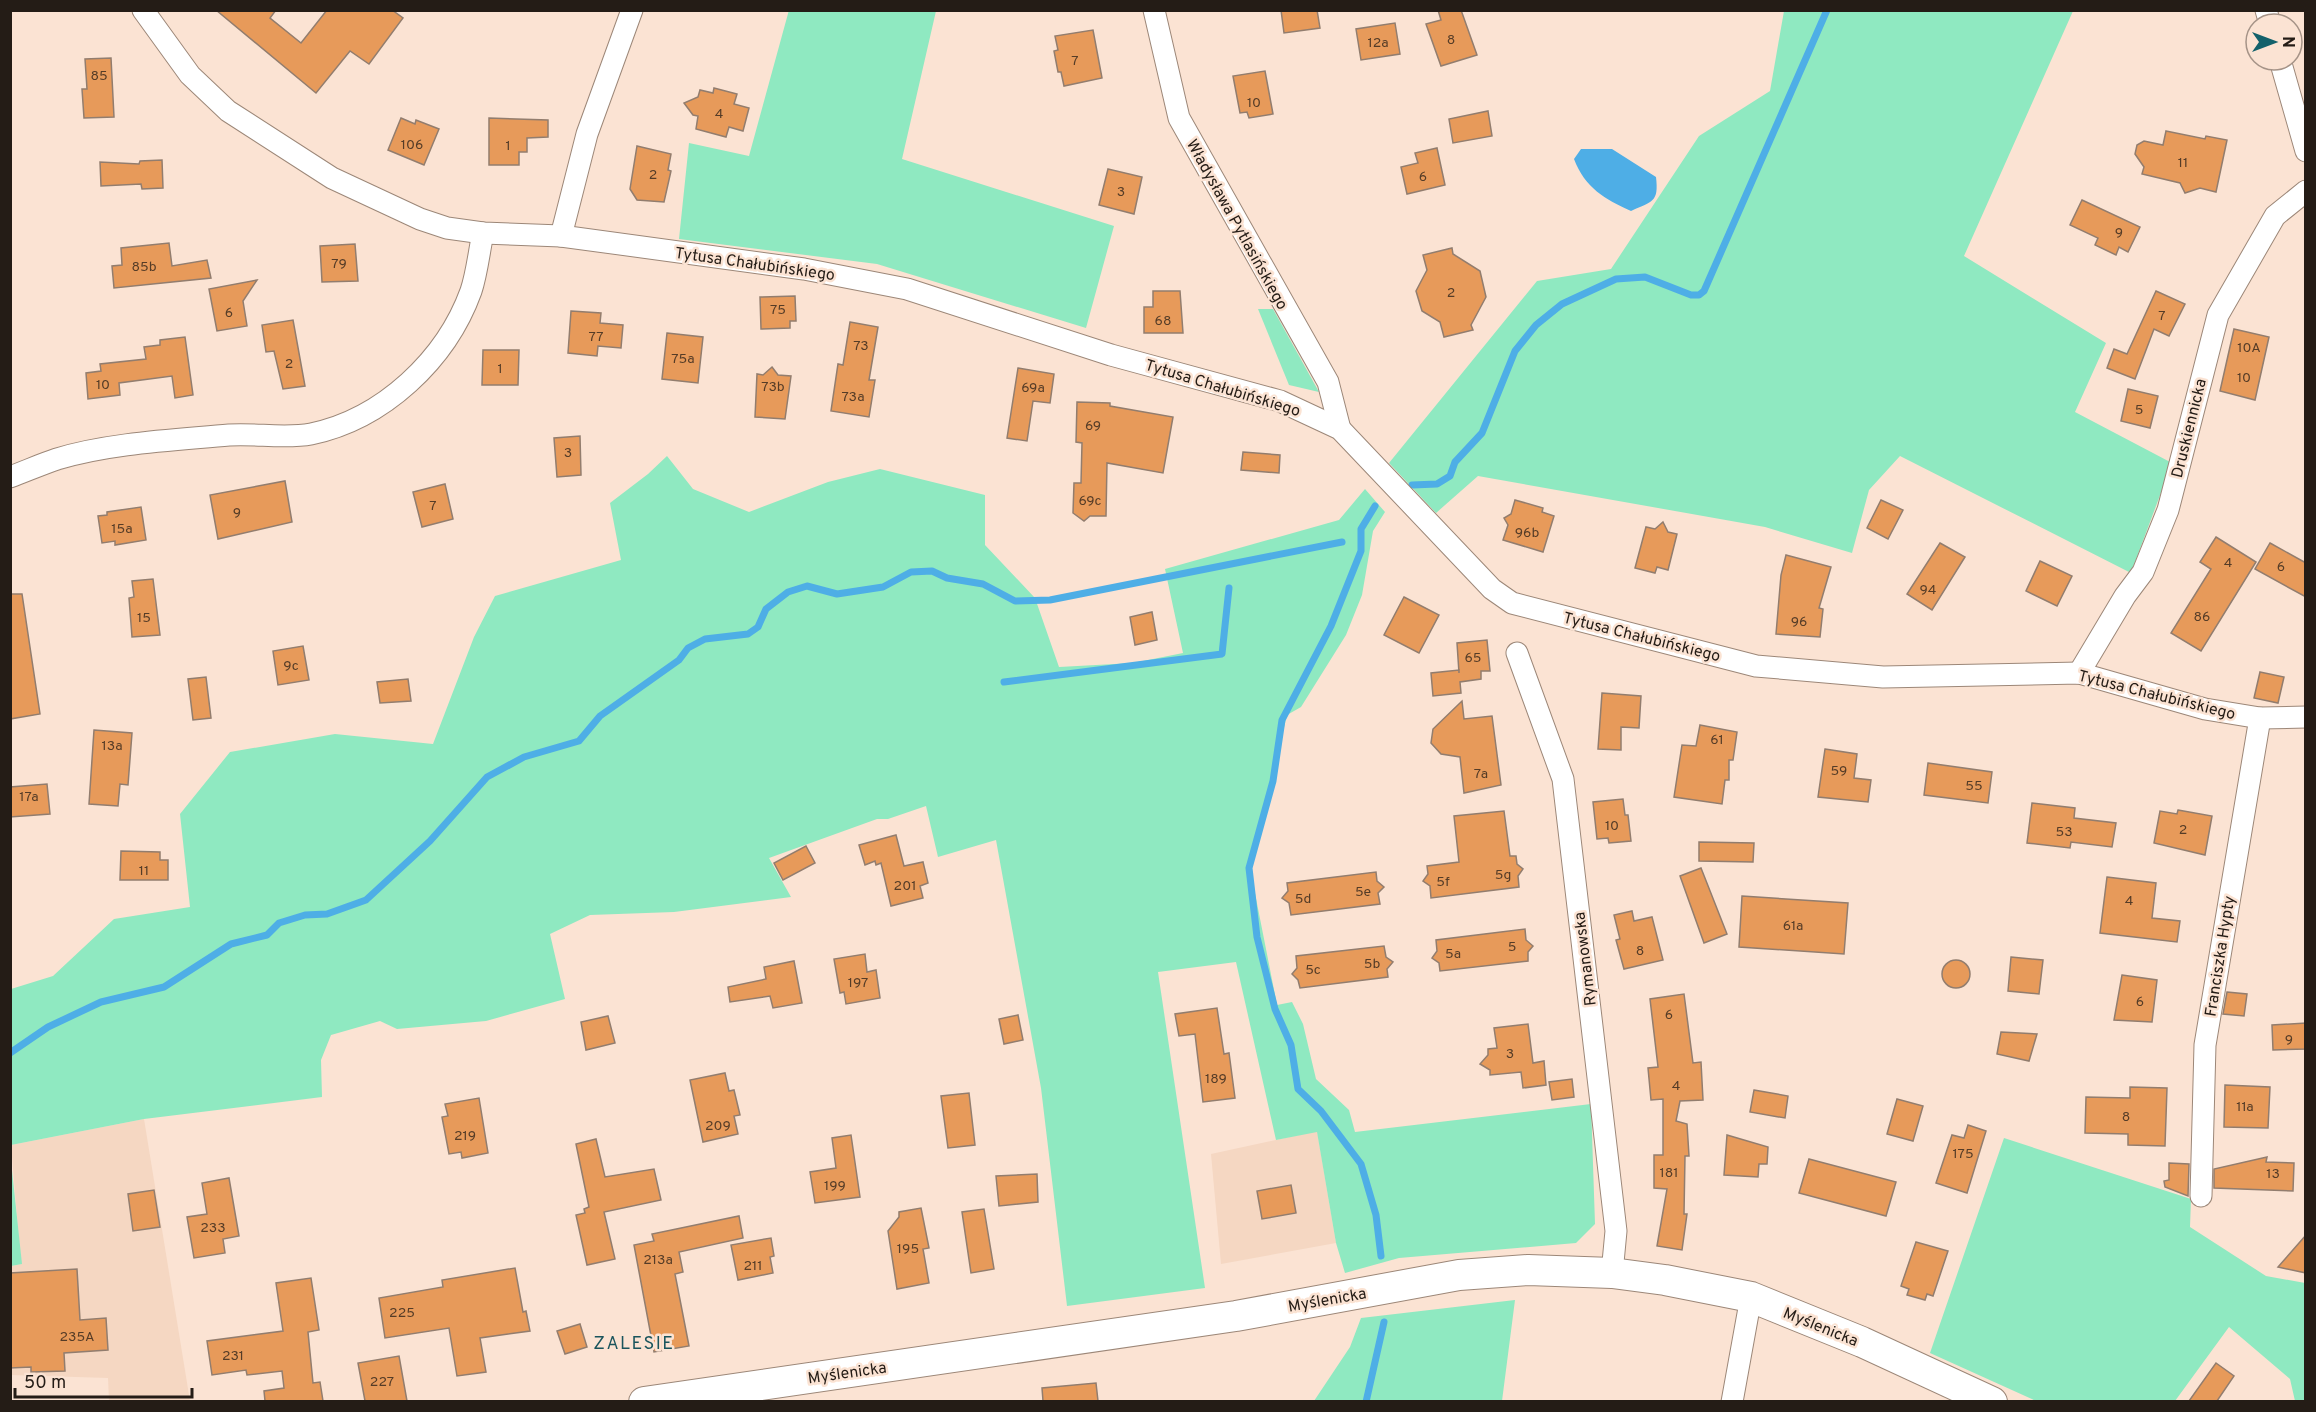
<svg xmlns="http://www.w3.org/2000/svg" width="2316" height="1412" font-family="Overpass,sans-serif">
<rect width="100%" height="100%" fill="#fbe3d3"/>
<!-- built -->
<g fill="#f5d7c2">
<polygon points="144,1119 190,1401 109,1401 108,1378 11,1375 11,1266 21,1264 11,1145"/>
<polygon points="1317,1131 1336,1243 1221,1264 1211,1154"/>
</g>
<!-- green -->
<g fill="#8fe9c1">
<polygon points="789,10 936,11 902,159 1114,226 1086,328 877,264 679,239 689,143 749,156"/>
<polygon points="1784,11 2073,11 1964,256 2106,343 2075,412 2172,463 2131,573 1900,456 1869,490 1852,553 1765,527 1478,476 1436,513 1389,463 1537,281 1611,269 1699,136 1770,91"/>
<polygon points="1258,309 1273,309 1319,392 1289,385"/>
<polygon points="667,456 693,489 749,512 828,482 880,469 985,495 985,545 1035,598 1059,667 1133,663 1183,653 1165,569 1339,520 1365,489 1385,512 1373,531 1362,595 1346,635 1301,707 1287,715 1260,827 1251,873 1277,1005 1292,1002 1303,1024 1316,1079 1349,1110 1355,1132 1591,1104 1595,1224 1576,1243 1399,1258 1345,1273 1336,1243 1317,1132 1276,1140 1236,962 1158,972 1205,1288 1067,1306 1041,1088 996,840 938,857 926,806 888,819 877,819 769,858 791,897 674,912 590,915 550,934 565,999 486,1021 397,1029 380,1021 331,1035 321,1060 322,1097 144,1119 11,1145 11,989 53,976 114,919 190,907 180,814 230,752 335,734 433,744 474,637 495,596 621,560 610,503 648,474"/>
<polygon points="2004,1138 2191,1199 2190,1227 2266,1276 2305,1283 2305,1401 2295,1401 2290,1379 2229,1327 2175,1401 2036,1401 1930,1353"/>
<polygon points="11,1161 22,1264 11,1266 10,1266"/>
<polygon points="1515,1300 1502,1401 1314,1401 1350,1347 1361,1318"/>
</g>
<!-- water -->
<path fill="#4eaee6" d="M 1581,149 L 1612,149 L 1656,177 C 1659,203 1652,201 1631,211 C 1605,199 1585,188 1574,159 Z"/>
<g fill="none" stroke-linecap="round" stroke-linejoin="round">
<!-- stream -->
<g stroke="#4eaee6" stroke-width="7">
<polyline points="1412,485 1437,484 1450,476 1455,462 1482,433 1515,351 1536,325 1562,304 1616,279 1645,277 1691,295 1699,295 1704,291 1827,10"/>
<polyline points="1375,506 1361,529 1361,551 1331,626 1282,720 1273,781 1249,868 1257,937 1275,1009 1291,1045 1298,1089 1321,1111 1361,1164 1376,1215 1381,1256"/>
<polyline points="1004,682 1222,654 1229,588"/>
<polyline points="10,1053 48,1027 101,1002 164,987 231,944 267,935 279,923 305,915 327,914 366,900 430,841 487,777 524,757 579,741 600,716 679,660 688,648 705,639 748,634 758,627 766,609 788,592 807,586 837,594 883,587 911,572 932,571 947,578 983,584 1015,601 1050,600 1342,542"/>
<polyline points="1366,1402 1384,1322"/>
</g>
</g>
<!-- building -->
<g fill="#e79a5a" stroke="#927d6e" stroke-width="1.5">
<polygon points="216,10 276,10 270,18 301,43 327,10 392,10 403,18 369,64 350,51 316,93"/>
<polygon points="1281,10 1317,10 1320,28 1284,33"/>
<polygon points="1438,10 1461,10 1477,55 1441,66 1426,24 1441,20"/>
<polygon points="1395,23 1400,54 1361,60 1356,29"/>
<polygon points="1093,30 1102,78 1064,86 1061,72 1058,72 1054,51 1058,50 1055,36"/>
<polygon points="111,58 114,117 84,118 82,89 87,89 85,59"/>
<polygon points="1265,71 1273,114 1249,118 1247,112 1240,113 1233,76"/>
<polygon points="714,88 737,94 734,104 749,108 743,131 729,127 726,137 696,129 698,116 693,115 684,103 698,97 700,90 713,93"/>
<polygon points="1488,111 1492,136 1453,143 1449,119"/>
<polygon points="401,118 415,124 416,120 439,129 424,165 388,150"/>
<polygon points="489,118 548,120 548,137 527,138 527,152 519,152 519,165 489,165"/>
<polygon points="2166,131 2205,139 2206,136 2227,140 2216,192 2200,188 2185,193 2180,183 2142,174 2144,167 2135,154 2137,145 2144,141 2163,145"/>
<polygon points="637,146 671,154 668,170 671,171 664,202 637,200 630,189"/>
<polygon points="1437,148 1445,185 1407,194 1401,167 1418,163 1415,153"/>
<polygon points="162,160 163,188 142,189 141,184 101,186 100,162 139,164 140,161"/>
<polygon points="1108,169 1142,177 1134,214 1099,205"/>
<polygon points="2082,200 2140,227 2128,252 2119,247 2116,255 2095,245 2098,238 2070,225"/>
<polygon points="169,243 172,266 207,260 211,278 114,288 112,266 122,265 121,248"/>
<polygon points="355,244 358,281 322,282 320,246"/>
<polygon points="1452,248 1453,254 1480,271 1486,297 1471,325 1473,330 1444,337 1440,322 1422,311 1416,291 1427,270 1423,255"/>
<polygon points="257,280 243,301 247,326 217,331 209,289"/>
<polygon points="1153,291 1180,291 1183,333 1144,333 1144,307 1153,307"/>
<polygon points="2156,291 2185,304 2169,336 2154,329 2135,379 2107,368 2114,349 2127,354"/>
<polygon points="795,296 796,321 790,321 790,328 761,329 760,297"/>
<polygon points="571,311 601,313 600,323 623,325 621,348 598,346 597,356 568,353"/>
<polygon points="293,320 305,386 283,389 274,351 266,352 262,325"/>
<polygon points="850,322 878,327 869,380 875,380 869,417 831,411 838,364 843,365"/>
<polygon points="2234,329 2269,337 2255,400 2220,391"/>
<polygon points="667,333 703,337 698,383 662,379"/>
<polygon points="185,337 193,395 175,398 172,376 119,383 120,395 88,399 86,373 101,371 100,364 146,359 144,347 160,345 160,340"/>
<polygon points="483,350 519,350 518,385 482,385"/>
<polygon points="772,367 778,375 791,376 785,419 755,417 757,374 763,375"/>
<polygon points="1018,368 1054,374 1050,403 1033,401 1027,441 1007,438"/>
<polygon points="2128,389 2158,396 2150,428 2121,421"/>
<polygon points="1077,402 1110,403 1110,406 1173,417 1163,473 1107,463 1106,516 1090,516 1084,521 1073,513 1074,483 1081,483 1082,443 1076,442"/>
<polygon points="580,436 581,475 557,477 554,438"/>
<polygon points="1243,452 1280,455 1279,473 1241,470"/>
<polygon points="285,481 292,522 218,539 210,495"/>
<polygon points="445,484 453,519 422,527 413,492"/>
<polygon points="1515,500 1543,508 1542,512 1554,516 1543,552 1503,540 1508,525 1504,518 1511,514"/>
<polygon points="1881,500 1903,510 1888,539 1867,528"/>
<polygon points="141,507 146,540 115,545 115,541 102,543 98,516 107,515 107,512"/>
<polygon points="1663,522 1668,532 1677,534 1668,570 1657,567 1655,573 1635,568 1646,527 1655,529"/>
<polygon points="2216,537 2256,562 2201,651 2171,633 2211,569 2200,562"/>
<polygon points="1940,543 1965,557 1932,610 1907,594"/>
<polygon points="2270,543 2306,563 2306,597 2255,569"/>
<polygon points="1786,555 1831,567 1819,608 1823,609 1820,637 1776,634 1781,575"/>
<polygon points="2040,561 2072,576 2057,606 2026,591"/>
<polygon points="153,579 160,635 132,637 129,598 134,597 132,581"/>
<polygon points="10,594 22,594 40,714 10,719"/>
<polygon points="1404,597 1439,615 1419,653 1384,635"/>
<polygon points="1152,612 1157,640 1135,645 1130,617"/>
<polygon points="1487,640 1490,671 1481,671 1481,679 1460,682 1461,693 1433,696 1431,673 1459,670 1459,673 1457,643"/>
<polygon points="303,646 309,680 278,685 273,651"/>
<polygon points="2260,672 2284,677 2278,703 2254,698"/>
<polygon points="206,677 211,718 193,720 188,679"/>
<polygon points="408,679 411,701 380,703 377,682"/>
<polygon points="1602,693 1641,696 1639,728 1621,727 1621,750 1598,749"/>
<polygon points="1462,701 1464,719 1492,716 1501,785 1464,793 1460,757 1441,754 1431,743 1433,729"/>
<polygon points="1700,725 1737,732 1733,760 1729,760 1729,780 1725,780 1722,804 1674,797 1682,745 1696,746"/>
<polygon points="94,730 132,733 128,785 120,784 118,806 89,804"/>
<polygon points="1825,749 1857,754 1854,778 1871,780 1868,802 1818,797"/>
<polygon points="1928,763 1992,772 1988,803 1924,795"/>
<polygon points="47,784 50,814 10,817 10,787"/>
<polygon points="1623,799 1625,815 1628,815 1631,841 1609,843 1608,838 1597,839 1593,802"/>
<polygon points="2032,803 2075,808 2074,818 2116,823 2112,847 2071,842 2070,848 2027,843"/>
<polygon points="2178,810 2212,816 2205,855 2154,843 2160,811 2177,814"/>
<polygon points="1504,811 1510,856 1516,856 1517,864 1523,869 1518,876 1519,887 1431,898 1430,886 1423,881 1428,874 1427,866 1459,862 1454,816"/>
<polygon points="896,835 904,866 923,862 928,883 920,886 923,898 891,906 881,863 876,865 875,861 865,865 859,845"/>
<polygon points="1699,842 1754,843 1753,862 1699,861"/>
<polygon points="806,846 815,863 783,880 774,863"/>
<polygon points="121,851 160,852 160,860 168,860 168,880 120,880"/>
<polygon points="1701,868 1727,934 1704,943 1680,876"/>
<polygon points="1376,872 1377,881 1384,887 1378,893 1380,904 1291,915 1289,903 1282,898 1288,891 1287,883"/>
<polygon points="2107,877 2156,883 2152,918 2180,921 2177,942 2100,933"/>
<polygon points="1742,896 1848,903 1844,954 1739,947"/>
<polygon points="1632,911 1634,921 1652,917 1663,960 1624,969 1616,940 1620,939 1614,915"/>
<polygon points="1525,929 1526,940 1533,946 1528,952 1528,961 1440,971 1439,963 1432,958 1437,951 1436,940"/>
<polygon points="1384,946 1386,957 1393,962 1387,969 1388,977 1300,988 1298,980 1292,974 1297,968 1296,956"/>
<polygon points="865,954 867,972 876,970 880,998 846,1004 844,992 840,993 834,959"/>
<polygon points="2011,957 2043,960 2039,994 2008,991"/>
<circle cx="1956" cy="974" r="14"/>
<polygon points="794,961 802,1003 773,1008 770,996 730,1002 728,987 766,979 764,967"/>
<polygon points="2122,975 2157,980 2152,1022 2114,1020"/>
<polygon points="2227,992 2247,994 2244,1016 2223,1014"/>
<polygon points="1684,994 1693,1063 1701,1062 1703,1100 1680,1101 1676,1121 1687,1124 1689,1156 1685,1156 1684,1214 1687,1214 1682,1250 1657,1246 1667,1189 1654,1188 1654,1155 1663,1155 1663,1099 1651,1100 1648,1068 1658,1067 1650,999"/>
<polygon points="1217,1008 1224,1054 1229,1053 1235,1098 1203,1102 1195,1034 1179,1036 1175,1014"/>
<polygon points="1018,1015 1023,1040 1004,1044 999,1019"/>
<polygon points="608,1016 615,1043 586,1050 581,1022"/>
<polygon points="2306,1023 2306,1049 2273,1050 2272,1025"/>
<polygon points="1528,1024 1533,1063 1544,1061 1546,1085 1523,1088 1521,1072 1490,1075 1490,1070 1480,1064 1488,1055 1488,1049 1497,1048 1494,1028"/>
<polygon points="2001,1032 2037,1034 2029,1061 1997,1054"/>
<polygon points="725,1073 729,1091 734,1090 740,1115 734,1116 738,1134 703,1142 690,1080"/>
<polygon points="1572,1079 1574,1097 1552,1100 1549,1082"/>
<polygon points="2225,1085 2270,1087 2268,1128 2224,1127"/>
<polygon points="2130,1087 2167,1088 2165,1146 2128,1145 2128,1134 2085,1133 2086,1097 2130,1098"/>
<polygon points="1754,1090 1788,1096 1785,1118 1750,1112"/>
<polygon points="969,1093 975,1145 948,1148 941,1096"/>
<polygon points="479,1098 488,1153 462,1158 461,1152 449,1154 442,1117 448,1116 445,1104"/>
<polygon points="1897,1099 1923,1106 1913,1141 1887,1134"/>
<polygon points="1968,1125 1986,1131 1967,1193 1936,1183 1952,1135 1964,1138"/>
<polygon points="851,1135 860,1197 815,1203 810,1172 836,1168 832,1138"/>
<polygon points="1727,1135 1768,1147 1767,1164 1759,1164 1758,1177 1724,1175"/>
<polygon points="596,1139 605,1177 654,1169 661,1200 604,1212 615,1259 587,1265 576,1215 585,1213 584,1209 589,1207 576,1144"/>
<polygon points="2267,1157 2266,1162 2294,1163 2293,1191 2214,1188 2214,1169"/>
<polygon points="1809,1159 1896,1182 1886,1216 1799,1193"/>
<polygon points="2169,1163 2189,1164 2188,1196 2165,1187 2164,1181 2169,1180"/>
<polygon points="1037,1174 1038,1202 999,1206 996,1176"/>
<polygon points="229,1178 239,1236 223,1239 225,1253 194,1258 187,1217 207,1214 202,1183"/>
<polygon points="1291,1185 1296,1213 1262,1219 1257,1191"/>
<polygon points="154,1190 160,1227 133,1231 128,1194"/>
<polygon points="921,1208 929,1248 923,1249 929,1283 897,1289 888,1231 899,1217 899,1212"/>
<polygon points="984,1209 994,1269 971,1273 962,1212"/>
<polygon points="739,1216 743,1238 679,1252 683,1272 675,1274 689,1346 654,1352 634,1245 654,1241 652,1234"/>
<polygon points="2306,1235 2306,1273 2278,1267"/>
<polygon points="771,1238 774,1256 770,1257 773,1273 738,1280 731,1245"/>
<polygon points="1916,1242 1948,1251 1933,1296 1927,1294 1925,1300 1907,1295 1909,1289 1901,1286"/>
<polygon points="515,1268 523,1312 526,1311 530,1331 480,1338 486,1372 457,1376 449,1328 385,1338 379,1298 443,1287 442,1280"/>
<polygon points="77,1269 80,1320 106,1318 108,1350 64,1353 65,1371 31,1372 31,1367 10,1368 10,1273"/>
<polygon points="311,1278 319,1330 308,1332 313,1383 320,1382 323,1401 265,1401 264,1391 284,1388 282,1371 247,1375 246,1370 212,1375 207,1341 283,1331 276,1283"/>
<polygon points="580,1324 587,1347 565,1354 557,1331"/>
<polygon points="399,1356 407,1401 365,1401 358,1363"/>
<polygon points="2216,1363 2234,1376 2217,1401 2189,1401"/>
<polygon points="1096,1383 1098,1401 1043,1401 1042,1388"/>
</g>
<g fill="none" stroke-linecap="round" stroke-linejoin="round">
<!-- street casing -->
<g stroke="#9c8778" stroke-width="23">
<g id="street">
<polyline points="143,10 190,75 228,111 332,178 420,219 447,228 483,233 561,236 804,269 907,289 1111,355 1280,401 1340,429 1492,589 1512,603 1756,666 1883,677 2079,673 2205,709 2260,718 2306,717"/>
<polyline points="1154,10 1179,118 1328,382 1340,429"/>
<polyline points="2266,10 2270,24"/>
<polyline points="2280,60 2306,151"/>
<polyline points="561,236 587,134 632,10"/>
<path d="M 10,477 C 26,471 42,464 57,459 C 109,443 175,440 229,435 C 255,433 285,439 311,434 C 383,419 446,360 471,291 C 477,273 479,252 483,233"/>
<polyline points="1517,653 1563,779 1616,1231 1612,1273"/>
<polyline points="2079,673 2125,596 2143,572 2168,510 2218,315 2275,216 2306,191"/>
<polyline points="2201,1196 2205,1045 2260,718"/>
<polyline points="1732,1402 1751,1297"/>
</g>
</g>
<!-- secondary casing -->
<g stroke="#9c8778" stroke-width="32">
<polyline id="secondary" points="644,1402 1236,1316 1459,1275 1528,1270 1612,1273 1665,1280 1751,1297 1862,1342 1992,1402"/>
</g>
<!-- street -->
<use href="#street" stroke="#fff" stroke-width="21"/>
<!-- secondary -->
<use href="#secondary" stroke="#fff" stroke-width="30"/>
</g>
<g text-anchor="middle" stroke-width="5" stroke-linejoin="round" paint-order="stroke">
<!-- number labels -->
<g font-size="14" fill="#553c27">
<text x="1451" y="44">8</text>
<text x="1378" y="47">12a</text>
<text x="1075" y="65">7</text>
<text x="99" y="80">85</text>
<text x="1254" y="107">10</text>
<text x="719" y="118">4</text>
<text x="412" y="149">106</text>
<text x="508" y="150">1</text>
<text x="2183" y="167">11</text>
<text x="653" y="179">2</text>
<text x="1423" y="181">6</text>
<text x="1121" y="196">3</text>
<text x="2119" y="237">9</text>
<text x="339" y="268">79</text>
<text x="144" y="271">85b</text>
<text x="1451" y="297">2</text>
<text x="778" y="314">75</text>
<text x="229" y="317">6</text>
<text x="2162" y="320">7</text>
<text x="1163" y="325">68</text>
<text x="596" y="341">77</text>
<text x="861" y="350">73</text>
<text x="2249" y="352">10A</text>
<text x="683" y="363">75a</text>
<text x="289" y="368">2</text>
<text x="500" y="373">1</text>
<text x="2244" y="382">10</text>
<text x="103" y="389">10</text>
<text x="773" y="391">73b</text>
<text x="1033" y="392">69a</text>
<text x="853" y="401">73a</text>
<text x="2139" y="414">5</text>
<text x="1093" y="430">69</text>
<text x="568" y="457">3</text>
<text x="1090" y="505">69c</text>
<text x="433" y="510">7</text>
<text x="237" y="517">9</text>
<text x="122" y="533">15a</text>
<text x="1527" y="537">96b</text>
<text x="2228" y="567">4</text>
<text x="2281" y="571">6</text>
<text x="1928" y="594">94</text>
<text x="2202" y="621">86</text>
<text x="144" y="622">15</text>
<text x="1799" y="626">96</text>
<text x="1473" y="662">65</text>
<text x="291" y="670">9c</text>
<text x="1717" y="744">61</text>
<text x="112" y="750">13a</text>
<text x="1839" y="775">59</text>
<text x="1481" y="778">7a</text>
<text x="1974" y="790">55</text>
<text x="29" y="801">17a</text>
<text x="1612" y="830">10</text>
<text x="2183" y="834">2</text>
<text x="2064" y="836">53</text>
<text x="144" y="875">11</text>
<text x="1503" y="879">5g</text>
<text x="1443" y="886">5f</text>
<text x="905" y="890">201</text>
<text x="1363" y="896">5e</text>
<text x="1303" y="903">5d</text>
<text x="2129" y="905">4</text>
<text x="1793" y="930">61a</text>
<text x="1512" y="951">5</text>
<text x="1640" y="955">8</text>
<text x="1453" y="958">5a</text>
<text x="1372" y="968">5b</text>
<text x="1313" y="974">5c</text>
<text x="858" y="987">197</text>
<text x="2140" y="1006">6</text>
<text x="1669" y="1019">6</text>
<text x="2289" y="1044">9</text>
<text x="1510" y="1058">3</text>
<text x="1216" y="1083">189</text>
<text x="1676" y="1090">4</text>
<text x="2245" y="1111">11a</text>
<text x="2126" y="1121">8</text>
<text x="718" y="1130">209</text>
<text x="465" y="1140">219</text>
<text x="1963" y="1158">175</text>
<text x="1669" y="1177">181</text>
<text x="2273" y="1178">13</text>
<text x="835" y="1190">199</text>
<text x="213" y="1232">233</text>
<text x="908" y="1253">195</text>
<text x="658" y="1264">213a</text>
<text x="753" y="1270">211</text>
<text x="402" y="1317">225</text>
<text x="77" y="1341">235A</text>
<text x="233" y="1360">231</text>
<text x="382" y="1386">227</text>
</g>
<!-- street labels -->
<g font-size="16" fill="#241c16" stroke="#fbe3d3">
<text transform="translate(1238 224) rotate(61)" y="6">Władysława Pytlasińskiego</text>
<text transform="translate(755 263) rotate(8)" y="6">Tytusa Chałubińskiego</text>
<text transform="translate(1223 387) rotate(17)" y="6">Tytusa Chałubińskiego</text>
<text transform="translate(2188 428) rotate(-76)" y="6">Druskiennicka</text>
<text transform="translate(1642 636) rotate(14)" y="6">Tytusa Chałubińskiego</text>
<text transform="translate(2157 694) rotate(14)" y="6">Tytusa Chałubińskiego</text>
<text transform="translate(2219 956) rotate(-81)" y="6">Franciszka Hypty</text>
<text transform="translate(1584 959) rotate(-97)" y="6">Rymanowska</text>
<text transform="translate(1327 1299) rotate(-10)" y="6">Myślenicka</text>
<text transform="translate(1821 1326) rotate(22)" y="6">Myślenicka</text>
<text transform="translate(847 1372) rotate(-8)" y="6">Myślenicka</text>
</g>
<!-- neighbourhood labels -->
<g font-size="18" letter-spacing="1.5" fill="#19545c" stroke="#fbe3d3">
<text x="634" y="1349">ZALESIE</text>
</g>
</g>
<!-- border -->
<rect width="2316" height="1412" fill="none" stroke="#241c16" stroke-width="24"/>
<!-- north arrow -->
<g transform="translate(2274 42) rotate(90)"><circle r="28" fill="#fbe3d3" stroke="#a59387" stroke-width="1.5"/>
<path d="M0-4.5L10 22L0 15L-10 22Z" fill="#13616b"/>
<text y="-9" font-size="16" font-weight="bold" text-anchor="middle" fill="#241c16">N</text>
</g>
<!-- scale -->
<path d="M15 1388v9h177v-9" fill="none" stroke="#241c16" stroke-width="3"/>
<text x="24" y="1388" font-size="18" fill="#241c16" stroke="#fbe3d3" stroke-width="4.5" paint-order="stroke">50 m</text>
</svg>
